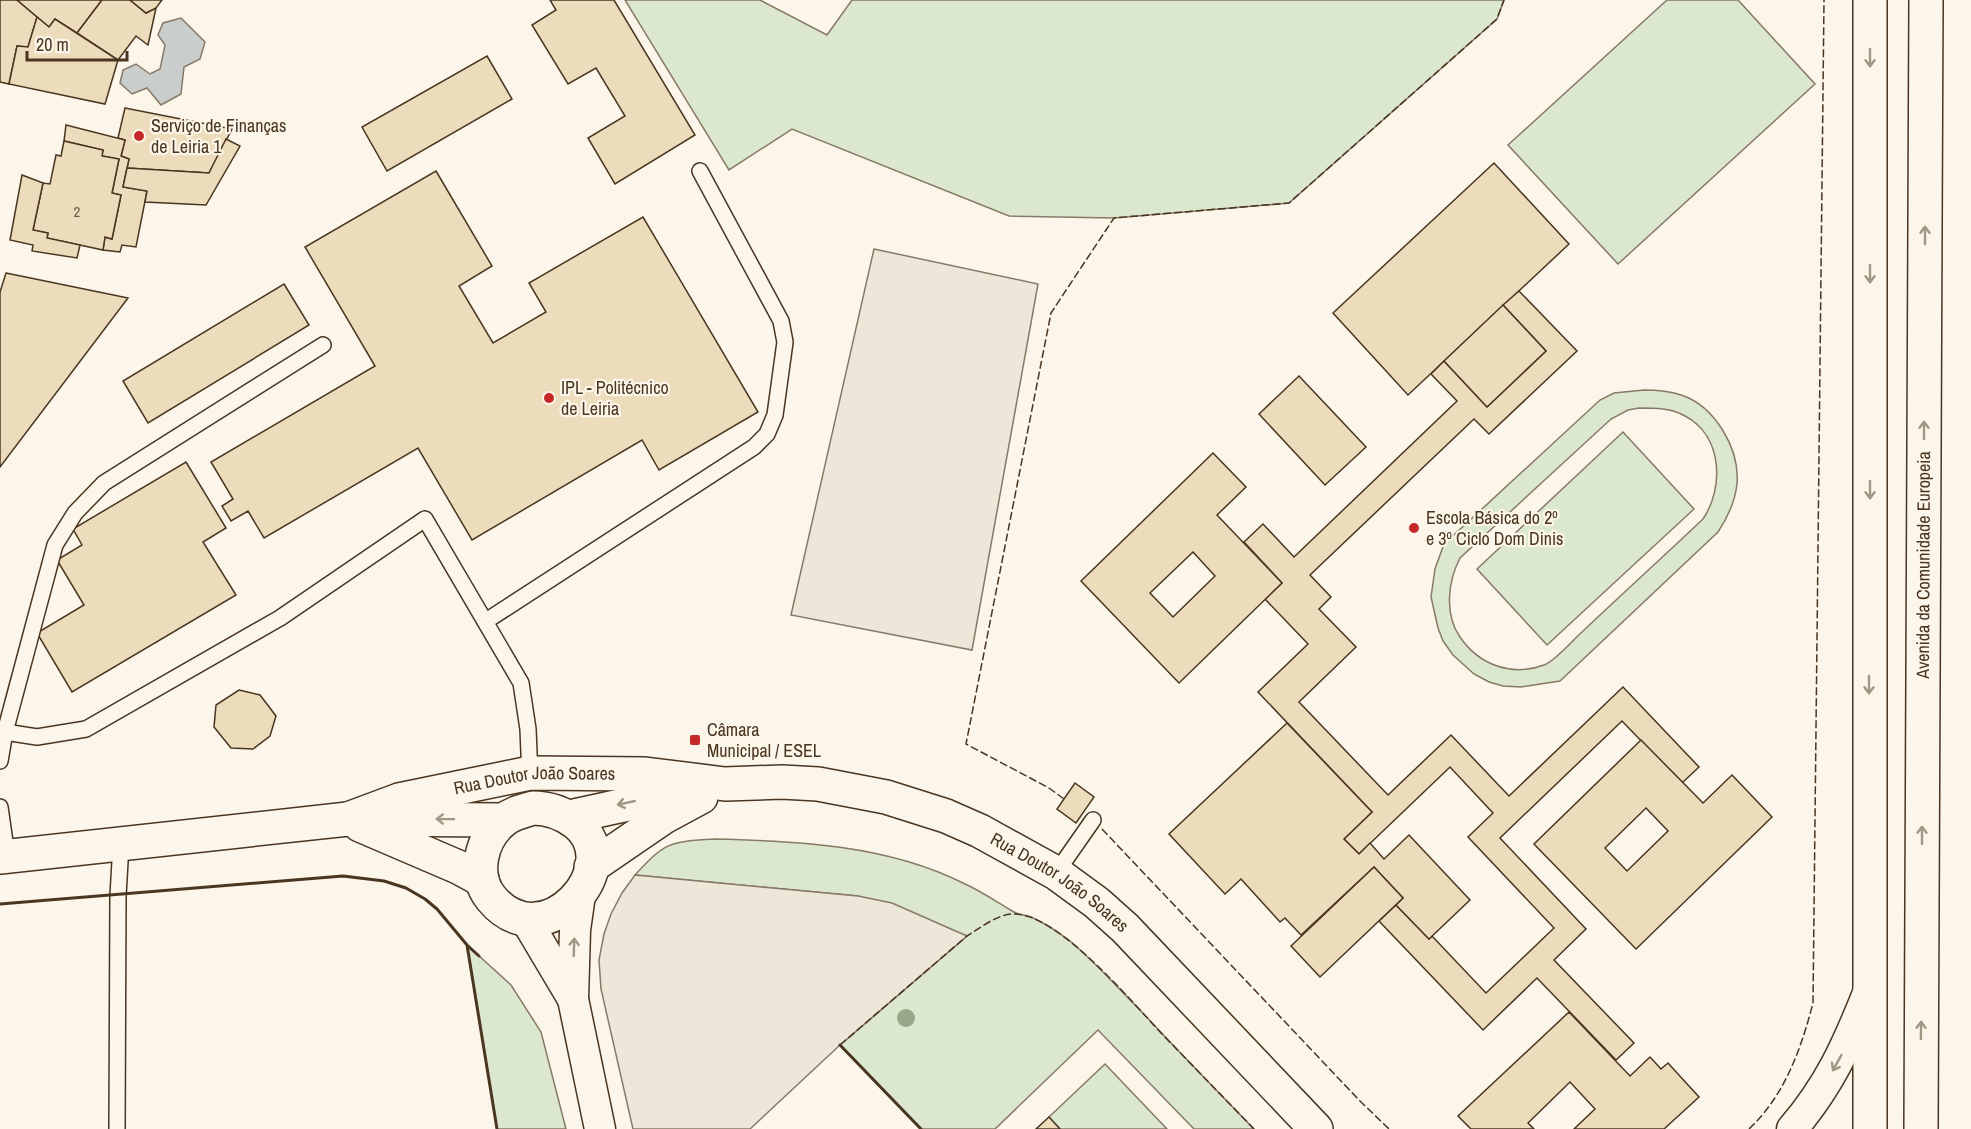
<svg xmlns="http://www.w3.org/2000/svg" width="1971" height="1129" font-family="'Archivo Narrow',sans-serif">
<rect width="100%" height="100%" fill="#fbf6e9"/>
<!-- green -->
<g fill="#dce7d0" stroke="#887966" stroke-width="1.5" fill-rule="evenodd">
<polygon points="625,0 760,0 827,35 852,0 1504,0 1497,19 1289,203 1114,218 1009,216 792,129 729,170"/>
<polygon points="1667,0 1738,0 1815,84 1618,264 1508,145"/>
<path d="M 1644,390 C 1656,390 1669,391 1681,395 C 1715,406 1740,449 1737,484 C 1735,502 1728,517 1718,532 L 1560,681 L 1521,687 L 1503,686 L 1489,682 L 1474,674 L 1453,655 L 1443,641 L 1438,628 L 1431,597 L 1435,569 L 1444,544 L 1600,400 L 1614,393 ZM 1639,408 C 1655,408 1671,408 1685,416 C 1723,436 1724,488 1703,519 C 1663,557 1622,594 1582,632 C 1572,641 1555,661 1544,665 C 1512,677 1479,665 1460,637 C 1444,614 1448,581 1460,558 L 1611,419 L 1628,410 Z"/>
<polygon points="1623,432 1694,509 1547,645 1477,569"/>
<path d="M 715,839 C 798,841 887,845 963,883 C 981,891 997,902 1014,912 C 1019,915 1025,915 1031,917 C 1045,923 1058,932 1070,941 C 1095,962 1118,988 1141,1011 C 1178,1051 1216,1090 1254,1129 L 1194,1129 L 1098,1030 L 995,1129 L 921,1129 L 840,1045 L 967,936 L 858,896 L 635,875 C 666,841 670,842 715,839 Z"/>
<polygon points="467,945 511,985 541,1032 566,1129 497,1129"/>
<polygon points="1105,1064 1167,1129 1060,1129 1049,1117"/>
</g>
<!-- parking -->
<g fill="#ede7d9" stroke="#887966" stroke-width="1.5">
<polygon points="874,249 1038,284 972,650 791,615"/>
<polygon points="635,875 858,896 892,903 967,936 840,1045 750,1129 633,1129 601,989 599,960 604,934 611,914 622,893"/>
</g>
<!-- water -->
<polygon fill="#c9cecd" stroke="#887966" stroke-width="1.5" points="181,18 205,42 200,59 184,67 181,94 161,105 147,88 132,94 120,83 123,70 136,64 150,74 160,69 165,45 158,35 163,23"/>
<!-- building -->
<g fill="#ecdcbc" stroke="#4a3520" stroke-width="1.5" fill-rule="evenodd">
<polygon points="0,0 17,0 37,17 28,47 17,46 9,84 0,82"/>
<polygon points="17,0 16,0 102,0 77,33 55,19 49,27"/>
<polygon points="102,0 130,0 146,13 156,8 148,45 136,36 118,60 77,33"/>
<polygon points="130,0 162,0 156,8 146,13"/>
<polygon points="550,0 614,0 695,135 615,184 588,138 625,116 596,68 568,84 532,25 556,10"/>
<polygon points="37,17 49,27 55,19 118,60 105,104 9,84 17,46 28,47"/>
<polygon points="487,56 512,99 387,171 362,127"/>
<polygon points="125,108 232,129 209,173 127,168 129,159 121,156 125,140 118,138"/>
<polygon points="66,125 125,140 121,156 129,159 123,187 147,191 136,247 122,245 120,252 103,250 105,237 112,239 121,195 112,193 119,159 102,156 103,150 64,141"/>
<polygon points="226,139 240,146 206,205 145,202 147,191 123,187 127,168 209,173"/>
<polygon points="64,141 103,150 102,156 119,159 112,193 121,195 112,239 105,237 103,250 47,238 48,233 33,230 43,183 50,184 56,155 61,156"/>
<polygon points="1494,163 1569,244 1408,395 1333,313"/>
<polygon points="436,171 492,266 459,286 493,343 546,312 529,283 643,217 758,412 659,470 642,440 472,540 418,448 264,538 248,511 231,521 222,506 233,499 211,462 375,366 305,247"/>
<polygon points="22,175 43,183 33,230 48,233 47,238 80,245 77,258 32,251 33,245 10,240"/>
<polygon points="6,273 128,298 0,467 0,292"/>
<polygon points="284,284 309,325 148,423 123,381"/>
<polygon points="1519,291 1577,351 1489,434 1474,419 1310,575 1331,597 1319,609 1356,647 1299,702 1388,795 1451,735 1509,796 1623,687 1699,767 1682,783 1622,721 1500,838 1586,929 1554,960 1634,1043 1616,1060 1537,978 1483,1030 1379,921 1396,905 1429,939 1432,936 1486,993 1554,928 1468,837 1493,813 1450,767 1359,854 1344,839 1372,812 1258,692 1308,644 1265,599 1282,583 1244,542 1263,524 1294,557 1457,401 1431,374 1444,361 1487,407 1546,351 1503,305"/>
<polygon points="1503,305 1546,351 1487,407 1444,361"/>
<polygon points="1299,376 1366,447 1325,485 1259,414"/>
<path d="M 1213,453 L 1246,487 L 1217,515 L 1282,583 L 1179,683 L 1081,581 ZM 1193,552 L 1215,576 L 1173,617 L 1150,593 Z"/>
<polygon points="186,462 226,528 203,542 236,595 72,692 37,633 84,605 57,560 82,545 73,529"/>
<polygon points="239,690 260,695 276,716 270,736 253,749 231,748 214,727 216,705"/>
<polygon points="1287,723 1372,812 1344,839 1359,854 1370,843 1384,859 1409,835 1470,900 1429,939 1396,905 1403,898 1374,867 1301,935 1285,918 1280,922 1241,879 1225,894 1169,834"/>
<path d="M 1641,740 L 1703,803 L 1732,775 L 1772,817 L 1636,949 L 1534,844 ZM 1646,808 L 1668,831 L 1627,871 L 1605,848 Z"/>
<polygon points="1075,783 1094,797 1076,823 1057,809"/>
<polygon points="1374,867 1403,898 1320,977 1291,946"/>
<polygon points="1569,1012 1630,1076 1650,1057 1661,1069 1668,1063 1699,1097 1664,1129 1574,1129 1595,1109 1570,1082 1528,1123 1534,1129 1471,1129 1458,1116"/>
<polygon points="1049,1117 1060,1129 1036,1129"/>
</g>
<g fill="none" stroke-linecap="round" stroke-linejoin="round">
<!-- lane casing -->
<g stroke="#4a3520" stroke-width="18">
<g id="lane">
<polyline points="486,621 754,447 767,434 775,415 785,342 781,321 700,171"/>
<polyline points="5,732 37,737 86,729 280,618 425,519 521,683 528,729 530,777"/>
<polyline points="0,761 5,732 55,545 75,513 104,483 323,345"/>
<polyline points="0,807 7,856"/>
<polyline points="1056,873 1093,820"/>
<polyline points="117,1129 118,896 121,844"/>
</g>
</g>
<!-- street casing -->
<g stroke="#4a3520" stroke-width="33">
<g id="street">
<polyline points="580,895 575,930 573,999 600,1129"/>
<polyline points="526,920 573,999"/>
<path d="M 1792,1129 C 1829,1086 1847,1046 1868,993"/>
</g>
</g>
<!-- secondary casing -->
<g stroke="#4a3520" stroke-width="36">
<g id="secondary">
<path d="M 533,808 C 549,808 563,813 576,823 C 630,866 543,962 491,898 C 472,875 481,838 504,820 C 513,813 523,811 533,808 Z"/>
<polyline points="569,817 693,790"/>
<path id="s1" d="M 348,819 L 399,800 L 530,773 L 645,774 L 725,784 L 782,782 L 818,784 L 886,797 L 946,816 L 980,831 L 1056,873 L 1097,903 L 1125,928 L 1316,1129"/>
<polyline points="360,825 458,867 482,880"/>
<polyline points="0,857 348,819 503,820"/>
<polyline points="591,867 664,817 701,797"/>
</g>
</g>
<!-- primary casing -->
<g stroke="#4a3520" stroke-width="36">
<g id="primary">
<polyline points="1870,1129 1870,0"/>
<path id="s2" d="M 1921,1129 L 1926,0"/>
</g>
</g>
<!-- lane -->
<use href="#lane" stroke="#fbf6e9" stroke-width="15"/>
<!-- street -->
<use href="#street" stroke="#fbf6e9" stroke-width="30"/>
<!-- secondary -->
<use href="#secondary" stroke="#fbf6e9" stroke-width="33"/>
<!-- primary -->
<use href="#primary" stroke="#fbf6e9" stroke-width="33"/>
<!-- fence -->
<g stroke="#4a3520" stroke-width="1.5" stroke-dasharray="8 3" stroke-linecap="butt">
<polyline points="1064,799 1049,788 966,744 1051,313 1114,218 1289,203 1497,19 1504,0"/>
<polyline points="1102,829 1360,1101 1389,1129"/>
<path d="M 840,1045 L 967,936 C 982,927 998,913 1016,914 C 1060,916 1132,1002 1162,1034 C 1193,1066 1223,1097 1254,1129"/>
<path d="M 1749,1129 C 1785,1095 1801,1049 1813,1003 L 1824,0"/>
</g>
<!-- wall -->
<g stroke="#4a3520" stroke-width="3">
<polyline points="0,904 343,876 384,881 406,888 425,899 437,909 467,945 497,1129"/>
<polyline points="468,946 479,956"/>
<polyline points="840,1045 921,1129"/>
</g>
</g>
<!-- trees -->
<circle fill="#96a887" cx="906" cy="1018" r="9"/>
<!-- one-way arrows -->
<defs><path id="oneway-shaft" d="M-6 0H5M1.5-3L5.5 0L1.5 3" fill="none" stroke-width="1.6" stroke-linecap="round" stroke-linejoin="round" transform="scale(1.5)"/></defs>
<g stroke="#a29684">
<use href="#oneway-shaft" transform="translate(1870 58) rotate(90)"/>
<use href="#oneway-shaft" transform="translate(1925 235) rotate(-90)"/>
<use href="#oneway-shaft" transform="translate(1870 274) rotate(90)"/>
<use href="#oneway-shaft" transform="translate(1924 430) rotate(-90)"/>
<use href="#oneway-shaft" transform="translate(1870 490) rotate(90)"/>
<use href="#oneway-shaft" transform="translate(1869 685) rotate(90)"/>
<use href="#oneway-shaft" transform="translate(626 803) rotate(167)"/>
<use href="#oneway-shaft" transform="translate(445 819) rotate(-179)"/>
<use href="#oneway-shaft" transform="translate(1922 835) rotate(-90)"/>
<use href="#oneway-shaft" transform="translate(574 947) rotate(-88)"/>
<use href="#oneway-shaft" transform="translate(1921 1030) rotate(-89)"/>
<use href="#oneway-shaft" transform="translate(1837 1063) rotate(119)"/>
</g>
<!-- markers -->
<g fill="#c62828" stroke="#fbf6e9" stroke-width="2">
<circle cx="139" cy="136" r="6"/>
<circle cx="549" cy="398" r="6"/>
<circle cx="1414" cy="528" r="6"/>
<rect x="689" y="734" width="12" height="12" rx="3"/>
</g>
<g text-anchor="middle" stroke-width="4.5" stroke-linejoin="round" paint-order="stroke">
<!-- number labels -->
<g font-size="15" fill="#725f47">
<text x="77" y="217">2</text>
</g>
<!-- poi labels -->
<g font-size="18" fill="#4a3520" stroke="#fbf6e9" text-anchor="start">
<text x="151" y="132">Serviço de Finanças<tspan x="151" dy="21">de Leiria 1</tspan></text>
<text x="561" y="394">IPL - Politécnico<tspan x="561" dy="21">de Leiria</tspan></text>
<text x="1426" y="524">Escola Básica do 2º<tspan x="1426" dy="21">e 3º Ciclo Dom Dinis</tspan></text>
<text x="707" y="736">Câmara<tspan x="707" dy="21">Municipal / ESEL</tspan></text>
</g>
<!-- street labels -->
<g font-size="18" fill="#4a3520" stroke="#fbf6e9">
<text dy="6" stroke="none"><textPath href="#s2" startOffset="564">Avenida da Comunidade Europeia</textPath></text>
<text dy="6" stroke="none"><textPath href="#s1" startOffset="192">Rua Doutor João Soares</textPath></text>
<text dy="6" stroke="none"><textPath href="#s1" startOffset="741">Rua Doutor João Soares</textPath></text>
</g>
</g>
<!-- scale -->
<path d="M27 51v9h100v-9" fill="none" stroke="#4a3520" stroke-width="3"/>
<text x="36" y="51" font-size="18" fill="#4a3520" stroke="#fbf6e9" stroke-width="4.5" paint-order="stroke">20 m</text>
</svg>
